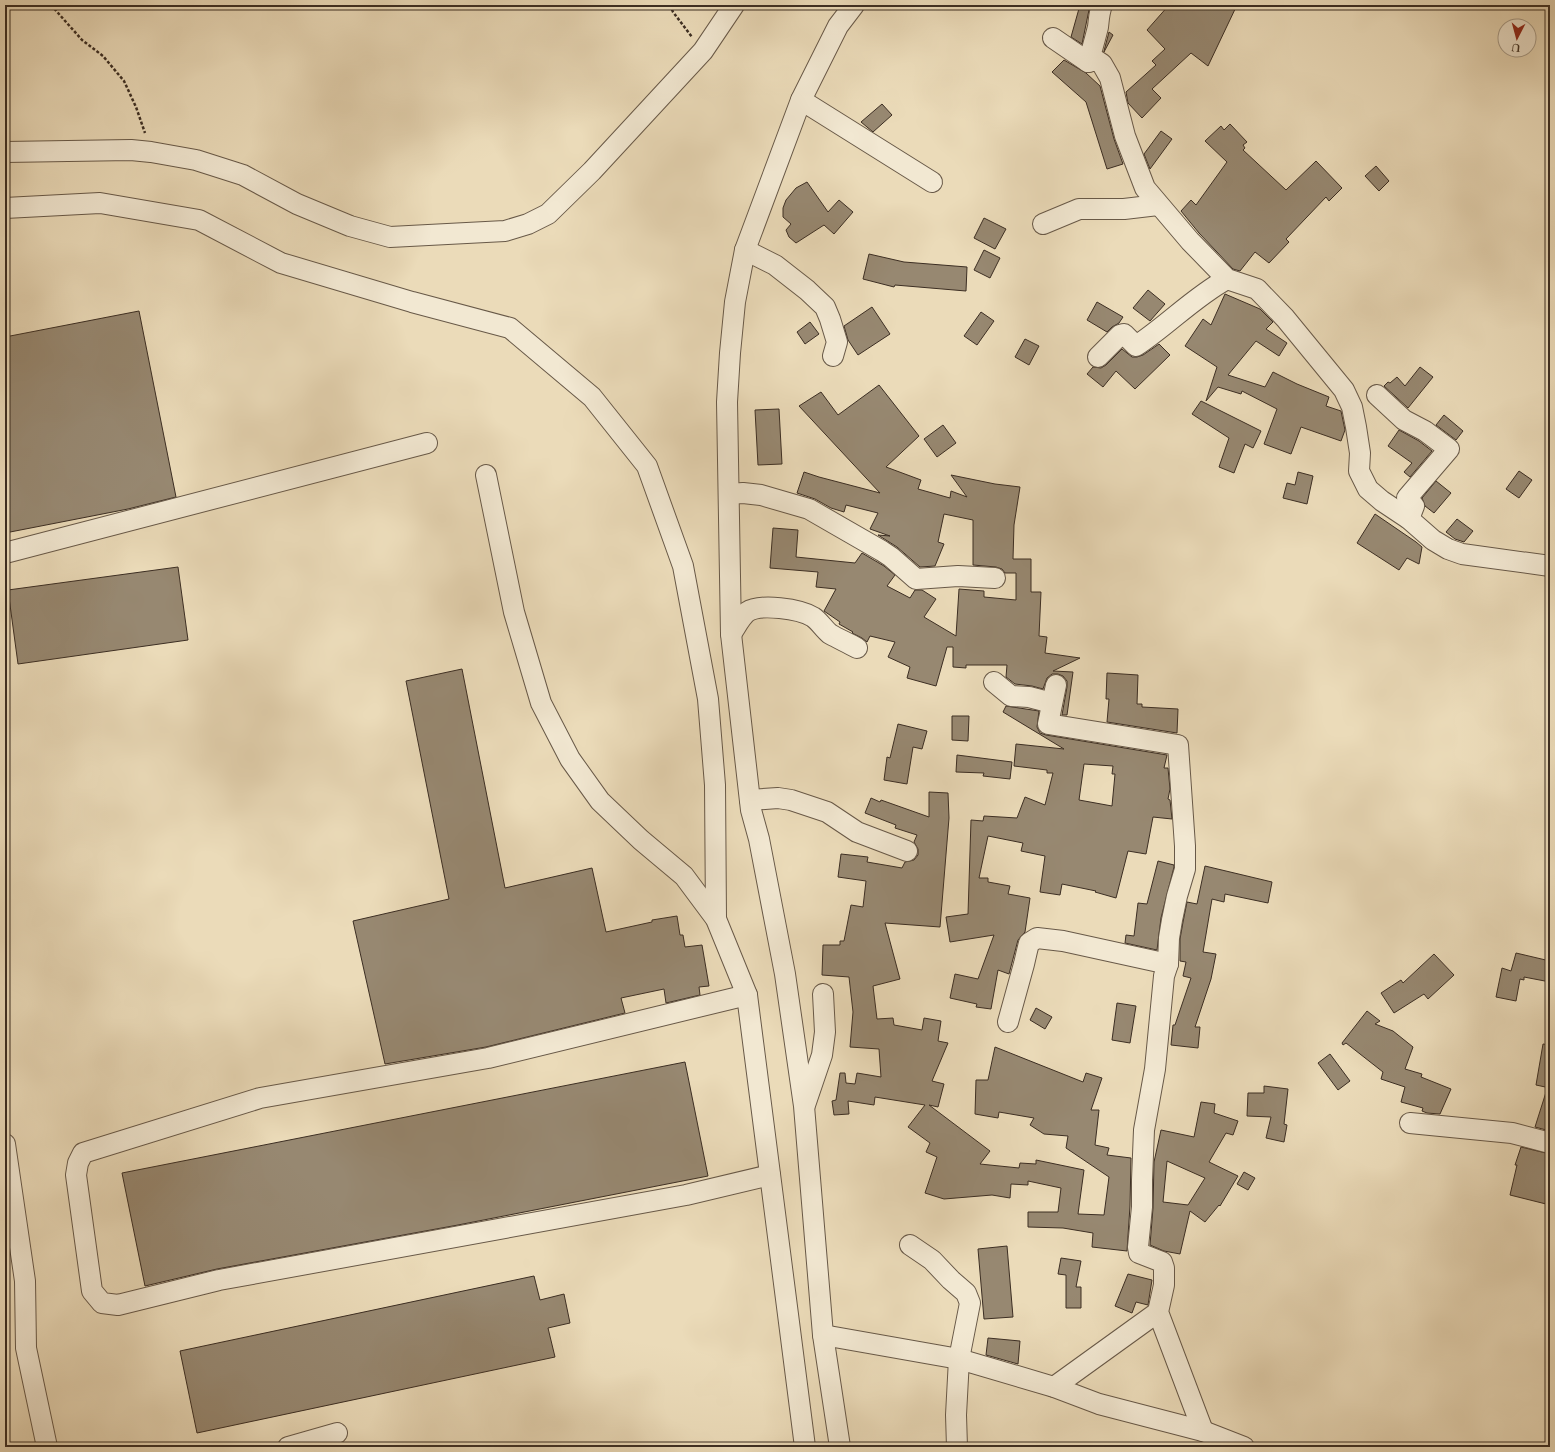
<svg xmlns="http://www.w3.org/2000/svg" width="1555" height="1452" font-family="Cardo,serif">
<rect width="100%" height="100%" fill="#ebdbb9"/>
<filter id="stains"><feTurbulence type="fractalNoise" baseFrequency=".005" numOctaves="4"/><feColorMatrix values="0 0 0 0 .2 0 0 0 0 .09 0 0 0 0 .02 0 0 0 .5 -.17"/></filter>
<radialGradient id="worn" r=".72"><stop offset=".6" stop-color="#630" stop-opacity="0"/><stop offset="1" stop-color="#630" stop-opacity=".3"/></radialGradient>
<!-- building -->
<g fill="#978871" stroke="#3c2e23" fill-rule="evenodd">
<polygon points="1080,5 1090,5 1082,44 1071,37"/>
<polygon points="1169,5 1237,5 1208,66 1191,53 1152,89 1161,98 1142,118 1128,103 1126,92 1156,65 1152,61 1165,49 1147,30"/>
<polygon points="1109,32 1113,35 1104,52 1104,51"/>
<polygon points="1064,60 1086,73 1100,86 1114,139 1123,164 1107,169 1086,102 1052,72"/>
<polygon points="882,104 892,115 873,132 861,122"/>
<polygon points="1230,124 1247,142 1243,145 1245,148 1243,150 1286,190 1316,161 1342,188 1329,201 1326,197 1286,239 1289,242 1269,263 1255,252 1240,271 1233,269 1199,233 1181,211 1191,200 1196,205 1227,162 1205,141 1221,126 1224,130"/>
<polygon points="1161,131 1172,139 1150,169 1144,154"/>
<polygon points="1376,166 1389,181 1379,191 1365,176"/>
<polygon points="807,182 828,212 839,200 853,212 834,234 824,225 796,243 789,237 786,230 791,224 783,217 783,208 786,200 796,188"/>
<polygon points="984,218 1006,229 995,249 974,238"/>
<polygon points="984,250 1000,258 990,278 974,270"/>
<polygon points="869,254 904,262 967,267 966,291 895,285 894,287 863,279"/>
<polygon points="1148,290 1165,304 1150,321 1133,308"/>
<polygon points="1225,294 1260,309 1273,322 1266,329 1287,343 1279,356 1256,341 1228,375 1265,387 1273,372 1297,384 1329,397 1326,406 1341,411 1345,430 1341,441 1301,427 1291,454 1264,444 1277,409 1242,391 1241,394 1218,387 1206,401 1217,367 1185,346 1203,319 1211,325"/>
<polygon points="1097,302 1123,317 1119,323 1112,327 1107,332 1087,320"/>
<polygon points="872,307 890,334 858,355 848,340 844,326"/>
<polygon points="139,311 176,497 128,509 5,533 5,337"/>
<polygon points="981,312 994,321 977,345 964,336"/>
<polygon points="810,322 819,334 805,344 797,332"/>
<polygon points="1025,339 1039,346 1029,365 1015,357"/>
<polygon points="1159,344 1170,355 1135,389 1116,371 1103,387 1087,374 1093,367 1101,368 1106,365 1122,349 1132,357 1137,357 1143,355"/>
<polygon points="1420,367 1433,377 1408,408 1384,386 1388,382 1390,383 1397,377 1405,386"/>
<polygon points="879,385 919,436 886,467 921,480 918,489 950,498 951,491 967,497 951,475 995,484 1020,487 1014,525 1013,559 1031,559 1031,592 1041,592 1039,636 1047,637 1045,653 1080,658 1053,671 1073,672 1067,715 1062,715 1067,687 1067,681 1063,676 1058,674 1052,674 1047,678 1043,689 1032,686 1015,684 1006,677 1007,665 966,665 966,668 953,667 953,647 947,647 936,686 907,678 910,667 888,657 895,642 870,636 867,642 862,638 852,633 853,632 839,624 840,622 824,611 836,589 816,587 818,572 770,568 773,528 798,530 796,557 855,563 862,553 884,566 895,575 887,586 910,598 915,590 922,590 936,599 924,617 956,636 959,589 984,591 984,597 1016,600 1016,573 1005,573 1002,569 996,567 973,565 973,520 944,514 938,542 944,544 935,566 920,567 897,547 878,535 890,536 870,529 878,513 846,505 844,512 831,508 815,499 797,493 804,472 819,477 880,493 799,406 821,392 838,415"/>
<polygon points="1201,401 1261,431 1253,448 1245,444 1234,473 1219,467 1229,438 1192,414"/>
<polygon points="779,409 782,464 758,465 755,410"/>
<polygon points="1444,415 1463,431 1456,440 1436,425"/>
<polygon points="943,425 956,443 937,457 924,439"/>
<polygon points="1399,430 1419,441 1432,451 1410,477 1404,472 1412,463 1388,446"/>
<polygon points="1519,471 1532,480 1519,498 1506,489"/>
<polygon points="1298,472 1313,476 1307,504 1283,498 1287,483 1295,485"/>
<polygon points="1436,481 1451,493 1434,513 1425,506 1422,498"/>
<polygon points="1375,514 1416,542 1422,547 1419,564 1407,558 1399,570 1357,543"/>
<polygon points="1457,519 1473,531 1464,542 1455,539 1446,532"/>
<polygon points="178,567 188,640 18,664 8,590"/>
<polygon points="462,669 505,888 592,868 606,932 652,922 652,920 677,916 680,935 683,935 685,947 702,945 709,986 699,987 700,995 666,1003 664,989 621,998 625,1013 486,1047 385,1064 353,921 449,899 406,681"/>
<polygon points="1107,673 1138,675 1137,704 1142,704 1142,707 1178,709 1177,733 1107,722 1109,699 1106,699"/>
<path d="M 1006,706 L 1039,711 L 1037,727 L 1040,733 L 1046,735 L 1167,755 L 1164,768 L 1168,768 L 1170,789 L 1168,799 L 1170,800 L 1172,819 L 1153,817 L 1146,854 L 1128,851 L 1116,898 L 1095,892 L 1096,891 L 1062,884 L 1060,895 L 1040,892 L 1045,856 L 1021,851 L 1023,843 L 988,836 L 979,878 L 988,878 L 988,882 L 1010,886 L 1008,894 L 1030,898 L 1025,932 L 1018,940 L 1009,974 L 998,970 L 991,1009 L 976,1007 L 977,1004 L 950,998 L 955,974 L 978,979 L 994,935 L 950,942 L 946,917 L 968,914 L 971,820 L 983,821 L 984,816 L 1017,818 L 1025,797 L 1045,805 L 1053,773 L 1047,773 L 1047,770 L 1014,766 L 1016,744 L 1064,749 L 1003,712 ZM 1084,764 L 1113,766 L 1112,774 L 1115,774 L 1112,806 L 1079,800 Z"/>
<polygon points="952,716 969,716 968,741 952,740"/>
<polygon points="898,724 927,731 922,749 913,747 907,784 884,780 887,757 890,758"/>
<polygon points="957,755 1012,762 1010,779 983,776 984,773 956,772"/>
<polygon points="929,792 948,793 949,818 940,927 885,923 900,979 873,986 877,1019 893,1018 894,1025 922,1030 924,1018 941,1021 938,1041 948,1043 932,1081 944,1084 938,1107 929,1105 990,1151 980,1164 1019,1168 1020,1163 1036,1164 1036,1160 1084,1170 1078,1214 1104,1215 1109,1177 1066,1148 1068,1136 1044,1134 1030,1125 1034,1118 999,1112 998,1118 975,1114 976,1080 988,1080 995,1047 1083,1082 1086,1073 1102,1078 1091,1110 1099,1110 1095,1145 1109,1148 1107,1155 1131,1158 1130,1206 1127,1251 1092,1247 1093,1233 1063,1228 1028,1227 1028,1212 1058,1212 1061,1188 1028,1181 1028,1185 1011,1184 1010,1198 992,1195 944,1199 925,1193 937,1157 926,1152 930,1143 908,1127 925,1105 875,1097 874,1105 848,1101 849,1114 834,1115 832,1101 836,1100 840,1073 845,1073 846,1083 855,1084 857,1073 881,1077 879,1049 850,1047 853,1012 849,977 822,975 823,945 840,945 840,941 844,941 851,905 863,907 866,881 838,877 841,854 868,857 867,862 902,868 905,862 914,860 918,855 918,849 914,842 917,835 895,828 896,825 865,813 871,798 880,802 881,800 929,817"/>
<polygon points="1158,861 1174,865 1174,867 1161,918 1157,950 1125,943 1126,935 1134,936 1138,903 1147,904"/>
<polygon points="1205,866 1272,882 1268,903 1225,894 1224,902 1212,899 1203,952 1216,954 1211,979 1195,1027 1200,1027 1198,1048 1171,1045 1173,1025 1175,1025 1191,978 1183,976 1186,962 1180,961 1180,939 1183,922 1187,902 1197,904"/>
<polygon points="1516,953 1550,961 1550,982 1524,977 1524,980 1520,979 1516,1001 1496,997 1502,968 1511,971"/>
<polygon points="1434,954 1454,975 1428,999 1424,994 1394,1013 1381,993 1401,980 1403,983"/>
<polygon points="1117,1003 1136,1006 1130,1043 1112,1040"/>
<polygon points="1036,1008 1052,1017 1045,1029 1030,1020"/>
<polygon points="1367,1011 1380,1021 1375,1024 1393,1031 1413,1047 1405,1069 1422,1074 1421,1077 1451,1089 1440,1114 1427,1113 1422,1111 1423,1108 1401,1102 1405,1087 1381,1079 1383,1072 1346,1043 1343,1045 1342,1043"/>
<polygon points="1543,1044 1550,1045 1550,1088 1536,1085"/>
<polygon points="1330,1054 1350,1081 1338,1090 1318,1063"/>
<polygon points="685,1062 708,1176 458,1225 217,1269 145,1286 122,1173"/>
<polygon points="1264,1086 1288,1089 1284,1124 1287,1125 1284,1142 1266,1138 1271,1117 1247,1116 1248,1093 1264,1093"/>
<polygon points="1547,1089 1550,1090 1550,1131 1535,1127"/>
<path d="M 1201,1102 L 1215,1104 L 1214,1113 L 1238,1121 L 1233,1135 L 1226,1133 L 1209,1162 L 1238,1176 L 1220,1206 L 1219,1205 L 1205,1222 L 1190,1211 L 1180,1254 L 1164,1251 L 1150,1245 L 1153,1208 L 1154,1162 L 1161,1130 L 1194,1137 ZM 1167,1161 L 1205,1178 L 1188,1205 L 1163,1202 Z"/>
<polygon points="1521,1147 1550,1154 1550,1205 1510,1195 1517,1165 1515,1165"/>
<polygon points="1244,1172 1255,1178 1248,1190 1237,1184"/>
<polygon points="1007,1246 1013,1317 984,1319 978,1249"/>
<polygon points="1061,1258 1081,1261 1076,1287 1081,1287 1081,1308 1066,1308 1066,1275 1058,1274"/>
<polygon points="1128,1274 1152,1280 1148,1305 1136,1302 1132,1313 1115,1306"/>
<polygon points="534,1276 540,1300 564,1294 570,1323 548,1328 555,1357 197,1433 180,1351"/>
<polygon points="988,1338 1020,1341 1018,1364 986,1355"/>
</g>
<g fill="none" stroke-linecap="round" stroke-linejoin="round">
<!-- minor casing -->
<g stroke="#685948" stroke-width="22">
<g id="minor">
<path d="M 1102,5 C 1099,13 1099,19 1098,27 C 1095,39 1092,51 1088,62 L 1096,60 L 1102,64 L 1110,78 L 1125,136 L 1145,188 L 1190,241 L 1227,279 L 1257,289 L 1285,318 L 1344,390 L 1352,407 L 1356,427 L 1360,453 L 1359,471 L 1368,489 L 1382,501 L 1409,519 L 1433,540 L 1448,549 L 1462,554 L 1550,566"/>
<polyline points="1053,38 1088,62"/>
<polyline points="801,100 932,182"/>
<polyline points="5,152 131,150 151,152 196,160 243,175 297,204 350,226 390,237 505,231 528,224 548,214 592,171 703,51 734,5"/>
<polyline points="5,208 100,203 199,220 281,263 412,302 510,328 592,397 647,466 683,566 708,699 715,785 716,919"/>
<polyline points="1043,224 1079,209 1124,209 1158,205"/>
<polyline points="745,250 775,265 807,290 825,307 830,319 837,342 833,356"/>
<path d="M 1098,357 L 1120,335 L 1124,334 L 1136,346 C 1168,325 1194,297 1227,279"/>
<polyline points="1377,395 1404,420 1425,431 1449,449 1407,498 1414,506 1409,519"/>
<polyline points="486,475 514,612 541,703 570,759 600,801 641,840 684,876 716,919 747,995 805,1447"/>
<polyline points="729,494 743,493 761,495 809,509 882,551 891,557 916,579 958,576 995,578"/>
<polyline points="5,553 427,443"/>
<path d="M 731,634 C 736,627 740,618 747,612 C 760,603 800,609 813,617 C 819,621 824,629 830,634 C 839,639 848,643 857,648"/>
<polyline points="994,682 1011,696 1029,697 1052,703"/>
<polyline points="1056,685 1048,724 1178,745 1185,846 1185,869 1177,896 1172,920 1169,938 1168,964 1164,976 1155,1069 1144,1130 1142,1180 1142,1207 1138,1247 1139,1253 1162,1262 1164,1268 1164,1285 1158,1312 1203,1431"/>
<polyline points="750,800 778,798 791,800 827,812 857,832 907,851"/>
<polyline points="747,995 488,1058 260,1098 83,1153 78,1163 76,1175 92,1291 102,1303 118,1305 219,1280 686,1195 770,1175"/>
<polyline points="1008,1022 1024,964 1027,951 1029,943 1037,938 1063,941 1168,964"/>
<polyline points="805,1105 822,1055 825,1032 823,994"/>
<polyline points="1410,1123 1512,1133 1550,1143"/>
<polyline points="5,1144 25,1281 26,1348 47,1447"/>
<polyline points="910,1245 932,1260 951,1280 966,1293 970,1303 959,1359 956,1415 957,1447"/>
<polyline points="823,1335 959,1359 1054,1387 1099,1404 1203,1431 1244,1447"/>
<polyline points="1054,1387 1158,1312"/>
<polyline points="288,1447 337,1433"/>
<polyline points="840,1447 823,1335 804,1106 785,974 759,839 751,810 731,634 727,402 730,353 735,302 745,250 801,100 838,26 854,5"/>
</g>
</g>
<!-- path -->
<g stroke="#3c2e23" stroke-width="2.5" stroke-dasharray="3 2" stroke-linecap="butt">
<polyline points="51,5 82,40 103,56 124,81 136,107 145,133"/>
<polyline points="670,5 673,12 692,37"/>
</g>
<!-- minor -->
<use href="#minor" stroke="#f2e8d2" stroke-width="20"/>
</g>
<!-- margin -->
<rect width="1555" height="1452" fill="none" stroke="#ebdbb9" stroke-width="20"/>
<rect x="6" y="6" width="1543" height="1440" fill="none" stroke="#3c2e23" stroke-width="2"/>
<rect x="10" y="10" width="1535" height="1432" fill="none" stroke="#3c2e23"/>
<!-- north arrow -->
<g transform="translate(1517 38) rotate(186)"><circle r="19" fill="#f2e8d2" stroke="#a99e8c"/>
<path d="M0-3L7 15L0 10L-7 15Z" fill="#8f2418"/>
<text y="-6" font-size="11" font-weight="bold" text-anchor="middle" fill="#3c2e23">U</text>
</g>
<rect width="100%" height="100%" filter="url(#stains)"/>
<rect width="100%" height="100%" fill="url(#worn)"/>
</svg>
